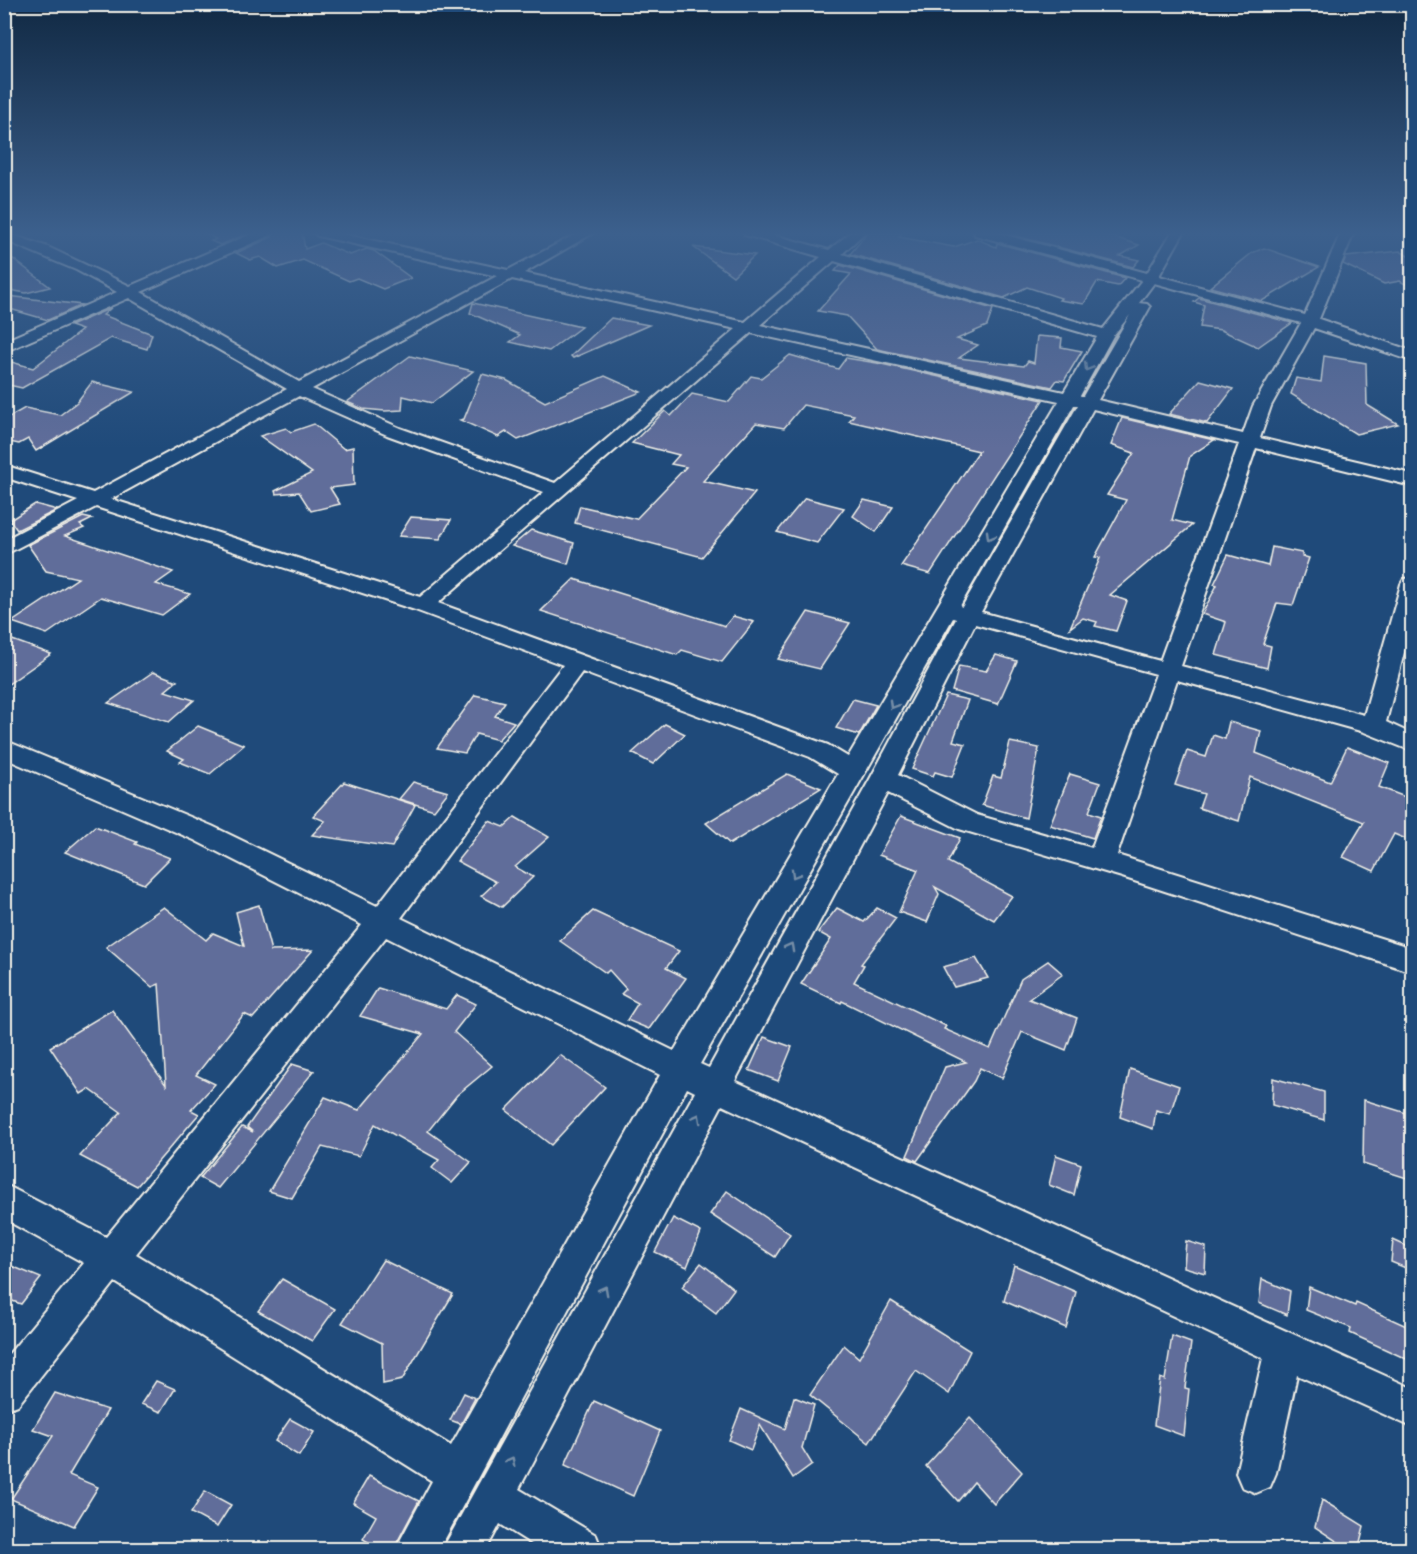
<svg xmlns="http://www.w3.org/2000/svg" width="1417" height="1554" font-family="Mynerve,sans-serif">
<rect width="100%" height="100%" fill="#1f4a7a"/>
<filter id="ink" filterUnits="userSpaceOnUse"><feTurbulence type="fractalNoise" baseFrequency=".0167" numOctaves="2"/><feDisplacementMap in="SourceGraphic" scale="12" xChannelSelector="R" yChannelSelector="G"/><feConvolveMatrix kernelMatrix="1 2 1 2 8 2 1 2 1" color-interpolation-filters="sRGB"/></filter>
<g filter="url(#ink)">
<!-- building -->
<g fill="#606d9a" stroke="#f4f1e8" stroke-width="1.5">
<polygon points="204,232 251,232 220,245 211,241 216,239"/>
<polygon points="274,232 302,232 305,249 321,243 350,255 367,249 374,251 411,278 383,289 357,278 349,281 303,260 278,268 260,257 250,260 236,253 272,237"/>
<polygon points="868,232 903,232 899,237 954,247 977,239 996,247 997,243 1125,278 1118,286 1097,282 1084,304 1059,300 1061,298 1027,287 1004,298 850,254"/>
<polygon points="1001,232 1098,232 1139,245 1120,256 1139,260 1133,267"/>
<polygon points="693,247 755,255 733,276"/>
<polygon points="1264,248 1319,267 1262,301 1210,287 1252,253"/>
<polygon points="1400,251 1413,259 1413,288 1400,281 1384,284 1343,264 1346,257"/>
<polygon points="4,252 50,287 26,293 4,289"/>
<polygon points="840,265 993,309 987,326 957,339 978,345 959,358 1024,366 1028,361 1034,363 1037,336 1062,338 1061,347 1082,351 1064,381 1057,380 1052,387 877,349 847,316 818,311 851,274 835,271"/>
<polygon points="8,296 82,305 48,320 6,308"/>
<polygon points="1199,298 1292,323 1258,347 1221,330 1200,327 1204,305 1194,302"/>
<polygon points="473,303 581,327 549,351 510,342 520,335 470,313"/>
<polygon points="111,308 103,315 152,334 147,349 111,338 22,388 4,384 4,360 33,368 82,330 70,326"/>
<polygon points="611,318 649,325 573,358 571,356"/>
<polygon points="790,355 838,369 846,358 877,363 1043,400 930,574 901,566 979,451 849,421 854,415 803,405 784,428 756,423 703,481 755,493 702,557 575,523 580,506 636,519 686,467 671,464 679,455 632,443 665,411 671,416 692,394 729,402 751,376 761,378"/>
<polygon points="410,356 473,371 432,403 403,396 402,410 385,411 363,409 347,402"/>
<polygon points="1324,356 1366,363 1367,405 1398,424 1356,434 1291,394 1296,378 1321,382"/>
<polygon points="482,374 506,380 545,402 605,376 641,392 518,440 506,432 498,437 460,420 464,419"/>
<polygon points="1200,380 1233,389 1207,423 1169,414"/>
<polygon points="92,382 134,392 36,451 28,439 19,444 4,441 4,420 25,408 60,415 77,402"/>
<polygon points="1122,418 1214,440 1190,456 1172,520 1192,525 1110,595 1127,601 1116,631 1095,626 1097,622 1083,618 1070,628 1100,558 1095,557 1126,500 1107,495 1134,453 1111,445"/>
<polygon points="314,424 344,449 353,447 354,485 330,488 340,504 311,511 299,492 276,494 275,491 312,473 260,436 286,428 291,432"/>
<polygon points="805,498 844,508 817,543 777,532"/>
<polygon points="864,500 893,507 876,532 853,516"/>
<polygon points="35,504 57,510 17,530 10,520"/>
<polygon points="83,517 92,519 80,525 84,528 65,536 173,572 156,584 190,594 162,615 101,597 47,634 12,622 78,578 46,571 28,545"/>
<polygon points="411,517 451,520 440,539 399,536"/>
<polygon points="531,530 574,543 568,564 512,546"/>
<polygon points="1272,547 1302,553 1302,556 1309,558 1293,605 1277,603 1263,644 1271,646 1267,668 1216,655 1226,622 1202,614 1217,585 1214,584 1228,555 1268,566"/>
<polygon points="574,579 725,626 733,616 754,622 722,662 682,650 677,655 541,611"/>
<polygon points="808,612 850,623 820,669 778,659"/>
<polygon points="4,637 51,654 4,687"/>
<polygon points="996,655 1017,661 998,704 952,691 959,666 986,671"/>
<polygon points="153,672 177,681 165,691 194,700 169,722 108,703"/>
<polygon points="475,695 505,702 495,716 514,722 498,740 476,734 465,753 437,748"/>
<polygon points="946,695 968,700 953,741 965,744 952,777 935,772 933,776 912,769"/>
<polygon points="853,699 876,705 859,735 836,728"/>
<polygon points="1229,722 1261,731 1256,753 1330,782 1347,747 1389,763 1379,787 1413,800 1413,842 1394,834 1374,871 1343,857 1364,822 1250,777 1239,821 1199,808 1204,794 1175,785 1187,751 1206,757 1213,735 1225,739"/>
<polygon points="665,724 685,734 653,764 632,753"/>
<polygon points="198,726 244,745 210,774 180,762 184,759 167,751"/>
<polygon points="1010,742 1039,748 1026,818 982,805 993,776 1001,778"/>
<polygon points="787,774 821,788 730,844 706,823"/>
<polygon points="1070,774 1100,783 1089,812 1101,816 1093,838 1050,825"/>
<polygon points="344,782 415,805 392,847 312,835 325,821 313,816"/>
<polygon points="413,782 448,792 434,810 399,799"/>
<polygon points="901,816 960,838 948,862 1012,896 994,920 935,887 939,894 927,922 899,912 918,870 879,855"/>
<polygon points="515,817 549,837 515,867 533,877 502,907 481,896 496,882 457,861 489,821 504,827"/>
<polygon points="95,826 137,842 135,844 170,858 144,884 65,852"/>
<polygon points="259,905 271,951 313,950 253,1018 244,1014 196,1075 215,1084 191,1110 199,1114 137,1186 80,1156 121,1112 89,1089 81,1094 50,1047 112,1010 166,1085 159,984 152,987 106,947 164,907 206,940 213,933 244,946 236,912"/>
<polygon points="837,908 864,922 877,908 896,918 861,964 864,965 854,982 946,1026 944,1029 990,1049 1021,979 1048,961 1063,974 1029,999 1077,1018 1066,1050 1022,1032 1002,1078 980,1068 974,1081 917,1161 907,1156 945,1067 966,1062 842,1001 841,1003 801,984 831,939 818,932"/>
<polygon points="593,911 679,951 666,968 686,978 649,1029 627,1020 638,1003 621,994 626,989 609,970 606,973 560,941"/>
<polygon points="976,958 988,978 954,987 943,967"/>
<polygon points="378,988 446,1009 457,995 476,1004 454,1032 492,1066 457,1095 428,1131 471,1162 452,1183 432,1168 439,1160 375,1124 359,1156 322,1147 292,1198 269,1191 325,1097 359,1110 423,1034 360,1016"/>
<polygon points="764,1037 792,1047 778,1081 749,1070"/>
<polygon points="560,1055 605,1087 551,1145 506,1110"/>
<polygon points="292,1064 314,1071 218,1188 200,1178 242,1127 253,1132 247,1127"/>
<polygon points="1130,1069 1179,1086 1170,1114 1156,1110 1153,1129 1120,1117"/>
<polygon points="1273,1078 1324,1092 1324,1120 1272,1105"/>
<polygon points="1364,1100 1413,1115 1413,1180 1363,1164"/>
<polygon points="1056,1155 1081,1164 1074,1195 1049,1185"/>
<polygon points="727,1191 790,1234 775,1257 710,1214"/>
<polygon points="673,1218 701,1232 687,1267 655,1252"/>
<polygon points="1393,1240 1413,1249 1413,1271 1391,1262"/>
<polygon points="1186,1241 1206,1247 1205,1273 1184,1267"/>
<polygon points="383,1260 453,1294 402,1380 383,1384 382,1343 342,1323"/>
<polygon points="4,1263 41,1278 21,1304 4,1298"/>
<polygon points="701,1263 734,1289 716,1313 682,1287"/>
<polygon points="1014,1265 1076,1292 1066,1328 1004,1301"/>
<polygon points="282,1279 335,1309 312,1341 258,1311"/>
<polygon points="1262,1279 1290,1291 1287,1315 1259,1303"/>
<polygon points="1309,1287 1355,1306 1356,1303 1413,1329 1413,1362 1350,1333 1351,1328 1306,1310"/>
<polygon points="891,1301 970,1351 949,1394 916,1371 869,1443 810,1395 844,1345 859,1358"/>
<polygon points="1172,1336 1191,1343 1185,1388 1189,1389 1184,1436 1154,1425 1160,1378 1165,1380"/>
<polygon points="156,1381 175,1389 161,1412 141,1404"/>
<polygon points="55,1393 108,1410 69,1475 98,1487 74,1526 11,1499 53,1436 33,1429"/>
<polygon points="464,1393 475,1398 461,1424 450,1420"/>
<polygon points="794,1397 814,1405 802,1448 812,1464 793,1478 760,1425 751,1450 729,1440 741,1409 785,1429"/>
<polygon points="594,1401 660,1431 633,1496 565,1465"/>
<polygon points="970,1418 1022,1472 994,1504 974,1482 958,1501 926,1466"/>
<polygon points="290,1419 314,1432 299,1456 275,1441"/>
<polygon points="369,1476 419,1501 393,1550 382,1550 363,1539 376,1516 353,1503"/>
<polygon points="205,1491 231,1505 217,1527 191,1513"/>
<polygon points="1322,1500 1364,1526 1358,1550 1350,1550 1315,1527"/>
</g>
<g fill="none" stroke-linecap="round" stroke-linejoin="round">
<!-- minor casing -->
<g stroke="#f4f1e8" stroke-width="4">
<path id="minor" d="M 4,232 L 48,247 L 130,286 L 256,232 L 272,232 L 271,235 L 141,292 L 299,382 L 497,276 L 318,236 L 312,232 L 334,232 L 508,270 L 580,232 L 595,232 L 524,273 L 745,322 L 821,257 L 745,235 L 744,232 L 763,232 L 829,250 L 851,232 L 865,232 L 842,254 L 1103,329 L 1142,280 L 975,235 L 974,232 L 994,232 L 1147,273 L 1172,232 L 1184,232 L 1159,276 L 1305,315 L 1341,232 L 1354,232 L 1319,319 L 1412,351 L 1412,361 L 1314,328 L 1271,406 L 1260,438 L 1412,474 L 1412,486 L 1256,448 L 1181,666 L 1364,715 L 1401,584 L 1404,579 L 1412,578 L 1412,622 L 1386,722 L 1412,734 L 1412,751 L 1364,732 L 1177,680 L 1117,855 L 1412,948 L 1412,972 L 1122,877 L 959,829 L 888,793 L 735,1081 L 1412,1388 L 1412,1427 L 1297,1375 L 1276,1473 L 1270,1487 L 1256,1493 L 1242,1487 L 1236,1473 L 1263,1358 L 722,1105 L 519,1489 L 596,1535 L 602,1550 L 541,1550 L 500,1524 L 486,1550 L 442,1550 L 695,1092 L 687,1088 L 439,1550 L 395,1550 L 432,1481 L 115,1282 L 18,1405 L 4,1410 L 4,1360 L 84,1263 L 4,1219 L 4,1184 L 106,1237 L 362,925 L 194,840 L 4,758 L 4,740 L 212,826 L 377,906 L 563,665 L 415,610 L 96,507 L 4,555 L 4,540 L 78,501 L 4,477 L 4,465 L 93,493 L 287,389 L 129,298 L 4,352 L 4,341 L 117,292 L 76,270 L 4,240 ZM 834,261 L 1097,337 L 1064,392 L 760,325 ZM 512,279 L 736,329 L 555,483 L 400,428 L 312,389 ZM 1154,283 L 1301,323 L 1253,406 L 1243,434 L 1098,400 L 1150,307 L 1147,304 L 1139,303 ZM 1130,315 L 1083,396 L 1080,396 L 1113,336 ZM 751,333 L 1059,401 L 848,757 L 828,745 L 438,603 ZM 299,396 L 387,435 L 544,492 L 420,597 L 111,499 ZM 1074,405 L 1078,405 L 962,607 L 960,606 ZM 1093,409 L 1239,444 L 1160,661 L 981,612 ZM 953,618 L 956,619 L 870,779 L 709,1068 L 700,1064 ZM 975,624 L 1156,674 L 1092,848 L 977,815 L 898,775 ZM 582,672 L 810,757 L 838,774 L 674,1051 L 401,918 ZM 386,937 L 660,1075 L 451,1446 L 136,1254 Z"/>
</g>
<!-- minor -->
<use href="#minor" fill="#1f4a7a" fill-rule="evenodd"/>
</g>
<!-- one-way arrows -->
<defs><path id="oneway-chevron" d="M-2-3.5L2.5 0L-2 3.5" fill="none" stroke-width="1.6" stroke-linecap="round" stroke-linejoin="round" transform="scale(1.5)"/></defs>
<g stroke="#748da6">
<use href="#oneway-chevron" transform="translate(1088 367) rotate(120)"/>
<use href="#oneway-chevron" transform="translate(990 536) rotate(120)"/>
<use href="#oneway-chevron" transform="translate(893 705) rotate(120)"/>
<use href="#oneway-chevron" transform="translate(795 874) rotate(120)"/>
<use href="#oneway-chevron" transform="translate(790 947) rotate(-61)"/>
<use href="#oneway-chevron" transform="translate(697 1118) rotate(-62)"/>
<use href="#oneway-chevron" transform="translate(604 1290) rotate(-62)"/>
<use href="#oneway-chevron" transform="translate(511 1461) rotate(-62)"/>
</g>
</g>
<!-- sky -->
<linearGradient id="sky" x2="0" y2="1"><stop stop-color="#112943"/><stop offset="0.52" stop-color="#3c608d"/><stop offset="1" stop-color="#3c608d" stop-opacity="0"/></linearGradient>
<rect width="1417" height="449" fill="url(#sky)"/>
<!-- margin -->
<rect width="1417" height="1554" fill="none" stroke="#1f4a7a" stroke-width="24"/>
<rect x="12" y="12" width="1393" height="1530" fill="none" stroke="#f4f1e8" stroke-width="2" filter="url(#ink)"/>
</svg>
